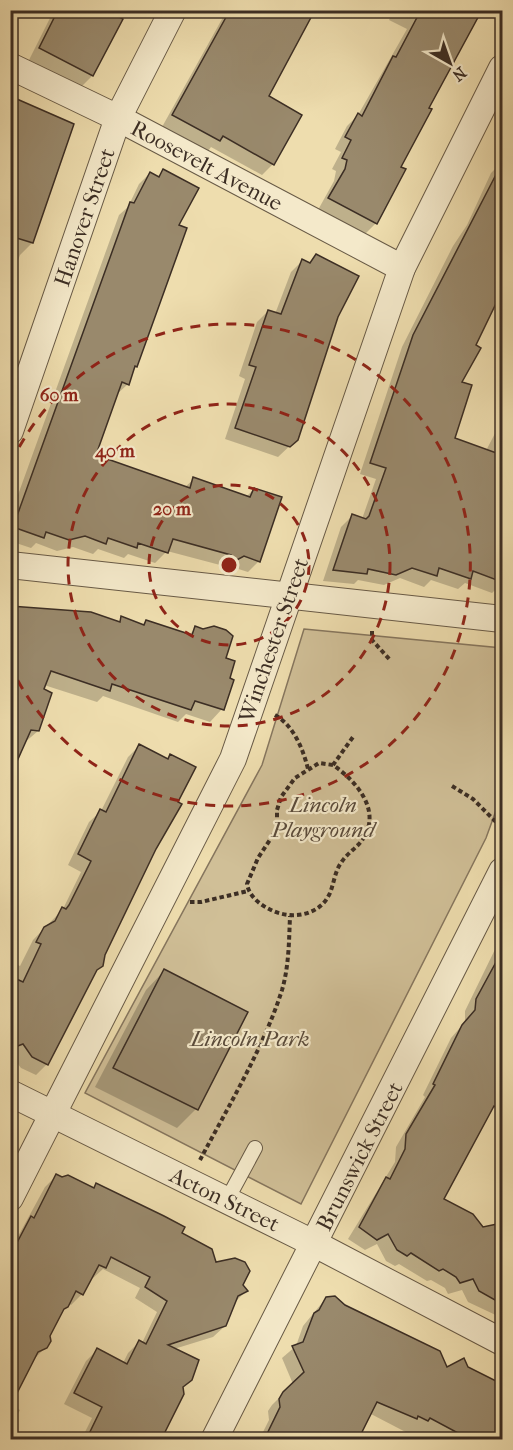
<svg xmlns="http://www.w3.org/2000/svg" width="513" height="1450" font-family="'IM FELL French Canon',serif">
<rect width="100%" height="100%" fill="#eeddae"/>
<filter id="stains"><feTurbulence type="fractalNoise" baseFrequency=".00333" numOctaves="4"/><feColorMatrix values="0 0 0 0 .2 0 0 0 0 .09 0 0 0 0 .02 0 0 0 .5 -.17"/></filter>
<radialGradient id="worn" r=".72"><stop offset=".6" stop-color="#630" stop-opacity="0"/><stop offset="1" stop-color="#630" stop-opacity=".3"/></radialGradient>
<!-- green -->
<polygon fill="#d0bf97" stroke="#86765e" stroke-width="1.5" points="304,629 502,648 502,794 486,838 301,1204 85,1093 262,765"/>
<!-- shadow -->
<g fill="#0003">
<polygon points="54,10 116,10 113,16 121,20 92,76 81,87 29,60"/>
<polygon points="227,10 313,10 267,97 273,164 262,175 211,147 208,151 162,127"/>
<polygon points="394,10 484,10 470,30 427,109 376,223 365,234 318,210 334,181 336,171 332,169 341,152 335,149 347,126 358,115 407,29 389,20"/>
<polygon points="11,98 32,243 20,255 10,281"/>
<polygon points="502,149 502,289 474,346 460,383 453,439 455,510 502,420 502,492 496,510 502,512 502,588 499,586 492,593 465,583 458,589 431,580 424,587 400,578 384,585 358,580 354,584 323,581 341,527 352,516 362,519 376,479 360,474 402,347 453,246 467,225 491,173 502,162 499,155"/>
<polygon points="164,171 177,226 136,366 128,384 116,395 94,455 185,487 194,479 246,497 254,489 259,561 248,572 232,567 223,571 220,565 167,551 155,563 128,554 124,558 98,549 93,554 73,547 57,551 36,543 31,548 10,541 10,517 119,215 128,207 139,184 150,173 157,177"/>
<polygon points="316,256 337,316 296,440 278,457 225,439 245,379 239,376 257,322 268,311 275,314 291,272 302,261 308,264"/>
<polygon points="10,607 117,623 122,618 142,625 146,621 188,636 196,628 224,659 222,709 210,722 186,714 178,722 103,696 97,702 44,685 38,731 24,743"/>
<polygon points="139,746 167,760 171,756 155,849 104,954 101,966 93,974 47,1064 36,1075 21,1068 10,1054 10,961 20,966 33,940 63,909 81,872 68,865 89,822 101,811 128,757"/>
<polygon points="502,935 502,1090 442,1200 482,1228 502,1225 502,1318 468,1302 462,1290 448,1294 445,1288 431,1280 427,1281 399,1264 395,1266 386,1261 377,1244 365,1250 348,1239 395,1162 396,1147 425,1097 423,1095 451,1038 465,1022 465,1011"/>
<polygon points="164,971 246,1013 196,1109 177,1128 95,1087 146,990"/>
<polygon points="56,1176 92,1189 97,1185 180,1234 246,1291 235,1302 225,1326 213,1337 174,1349 181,1387 157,1440 81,1440 92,1418 64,1404 86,1361 97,1350 123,1363 128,1353 139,1342 142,1343 157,1312 135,1298 140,1288 103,1269 93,1278 91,1277 82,1294 71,1305 67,1303 48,1336 46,1347 34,1359 10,1405 10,1251 45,1187"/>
<polygon points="326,1298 344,1306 447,1369 467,1368 502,1384 502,1440 421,1440 369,1413 356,1440 259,1440 269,1420 268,1411 272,1405 293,1384 282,1358 296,1346 303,1326"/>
<polygon points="10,1405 20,1410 10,1430"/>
</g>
<!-- building -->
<g fill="#99896c" stroke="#3c2e24" stroke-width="1.5">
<polygon points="58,10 106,10 123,19 93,76 39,48"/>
<polygon points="230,10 315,10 269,96 302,115 274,165 223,136 220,141 172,115"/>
<polygon points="421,10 482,10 429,108 432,109 401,167 406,169 377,224 328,198 345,169 347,160 342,158 351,140 345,137 358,113 362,116 393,56 396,57"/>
<polygon points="10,96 74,124 33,243 10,236"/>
<polygon points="502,163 502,291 476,345 481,348 462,382 472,385 455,438 502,455 502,582 473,571 471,579 439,568 437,576 412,568 396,575 368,569 367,574 333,570 352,514 366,519 369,516 386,468 370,463 413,335"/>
<polygon points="163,169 199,188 179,225 187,228 137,367 135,366 129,385 122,382 96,455 190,488 193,477 250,497 254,488 282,497 260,562 244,556 235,561 231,555 173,539 168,553 138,543 137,548 108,538 106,544 85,536 69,540 46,532 44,538 13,527 130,202 134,203 150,172 159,177"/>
<polygon points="316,254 359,276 338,317 298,440 290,447 235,428 256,367 249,365 268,310 281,314 302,259 310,263"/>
<polygon points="10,606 91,612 120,622 121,616 144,625 146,620 192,635 195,626 203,629 214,626 226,630 233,636 226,658 235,661 230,678 234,680 224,710 195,701 191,710 112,684 110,691 51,671 44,689 52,693 39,731 31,730 10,777"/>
<polygon points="139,744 168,759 170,754 196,767 178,802 182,804 156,849 105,955 103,966 97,970 48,1065 32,1057 23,1044 10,1049 10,976 23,982 41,944 36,942 44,927 55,921 62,907 66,909 69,905 91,861 78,854 100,809 106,812"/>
<polygon points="502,951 502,1111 494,1106 444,1199 473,1214 483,1227 502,1223 502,1304 479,1291 473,1279 460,1283 456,1277 443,1269 439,1271 411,1253 407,1256 397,1250 388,1234 377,1240 359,1227 386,1177 390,1179 405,1149 406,1134 435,1085 433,1084 462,1025 475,1010 476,999"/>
<polygon points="164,969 248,1012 198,1110 113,1068"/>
<polygon points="56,1174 62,1177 68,1175 94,1188 96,1183 164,1216 185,1227 182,1233 212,1249 216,1262 235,1258 245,1262 250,1271 243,1285 248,1291 238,1296 226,1326 168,1345 199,1360 192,1380 183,1387 184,1394 161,1440 86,1440 102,1407 74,1393 97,1348 127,1364 139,1340 146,1344 167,1301 145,1287 150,1277 111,1257 106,1268 99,1265 83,1295 76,1291 68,1307 64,1309 50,1336 51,1341 47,1348 38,1352 10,1407 10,1256 31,1216 34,1218"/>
<polygon points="335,1296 345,1305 440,1351 447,1367 464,1358 468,1367 502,1384 502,1440 471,1440 430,1418 428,1421 418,1416 417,1419 377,1402 358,1440 264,1440 280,1407 279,1399 283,1392 304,1372 292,1346 303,1342 314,1313 319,1310 326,1297"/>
</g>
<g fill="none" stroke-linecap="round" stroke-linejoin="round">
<!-- lane casing -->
<g stroke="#685a46" stroke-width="16">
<polyline id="lane" points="227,1200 255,1148"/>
</g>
<!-- street casing -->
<g stroke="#685a46" stroke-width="28">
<g id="street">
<polyline points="10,66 118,118 402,268"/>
<polyline points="10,431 118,118 173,10"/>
<polyline points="10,565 502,619"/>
<polyline points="10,1093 315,1244 502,1342"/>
<polyline points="10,1198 233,759 402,268 502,68"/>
<polyline points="214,1440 502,871"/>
</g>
</g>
<!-- path -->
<g stroke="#3c2e24" stroke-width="4" stroke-dasharray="4.5 3" stroke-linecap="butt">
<polyline points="372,631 372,640 391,661"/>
<path d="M 275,715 C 294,726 303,749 308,769"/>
<path d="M 333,765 L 319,763 L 295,778 L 281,797 L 277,810 L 277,829 L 258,858 L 247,884 C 249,896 260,905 271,910 C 291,920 320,916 330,893 C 334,883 335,871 341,863 C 347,853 357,848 363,839 C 382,810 356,781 333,765 L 353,737"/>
<polyline points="452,786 473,799 502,828"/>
<polyline points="190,902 201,902 248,891"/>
<path d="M 200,1160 C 228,1107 264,1047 282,990 C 289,966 289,941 290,916"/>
</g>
<!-- lane -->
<use href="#lane" stroke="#f4e9ca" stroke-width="14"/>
<!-- street -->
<use href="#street" stroke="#f4e9ca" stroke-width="26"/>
</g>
<!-- distance rings -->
<g fill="none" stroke="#8f2418" stroke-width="3" stroke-dasharray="10 8">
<circle cx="229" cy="565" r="80"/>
<circle cx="229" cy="565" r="161"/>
<path d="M11 463A241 241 0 1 1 11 667"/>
</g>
<g text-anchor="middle" stroke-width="4.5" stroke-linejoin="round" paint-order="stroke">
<!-- street labels -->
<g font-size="22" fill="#3c2e24" stroke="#f4e9ca">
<text transform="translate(207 165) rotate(28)" y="8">Roosevelt Avenue</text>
<text transform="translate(84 217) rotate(-71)" y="8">Hanover Street</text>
<text transform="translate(273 640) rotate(-71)" y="8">Winchester Street</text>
<text transform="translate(359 1156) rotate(-63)" y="8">Brunswick Street</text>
<text transform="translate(225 1199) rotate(26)" y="8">Acton Street</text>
</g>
<!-- park labels -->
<g font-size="22" font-style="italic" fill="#5a4b3b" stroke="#f4e9ca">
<text x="323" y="812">Lincoln<tspan x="323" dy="25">Playground</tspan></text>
<text x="250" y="1046">Lincoln Park</text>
</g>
</g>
<circle cx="229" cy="565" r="9" fill="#8f2418" stroke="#f4e9ca" stroke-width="3"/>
<g font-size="18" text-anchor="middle" font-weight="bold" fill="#8f2418" stroke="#f4e9ca" stroke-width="4.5" stroke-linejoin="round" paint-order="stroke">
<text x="59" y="401">60 m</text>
<text x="115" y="457">40 m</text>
<text x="172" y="515">20 m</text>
</g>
<!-- margin -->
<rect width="513" height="1450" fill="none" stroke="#eeddae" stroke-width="36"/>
<rect x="12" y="12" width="489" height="1426" fill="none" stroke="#3c2e24" stroke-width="3"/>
<rect x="18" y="18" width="477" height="1414" fill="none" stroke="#3c2e24" stroke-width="1.5"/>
<!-- north arrow -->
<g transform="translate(450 63) rotate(140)" stroke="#f4e9ca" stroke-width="4.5" paint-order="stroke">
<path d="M0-4.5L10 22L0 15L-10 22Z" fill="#3c2e24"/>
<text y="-9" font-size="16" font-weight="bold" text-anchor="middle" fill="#3c2e24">N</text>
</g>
<rect width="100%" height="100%" filter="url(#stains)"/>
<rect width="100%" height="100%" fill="url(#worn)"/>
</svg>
